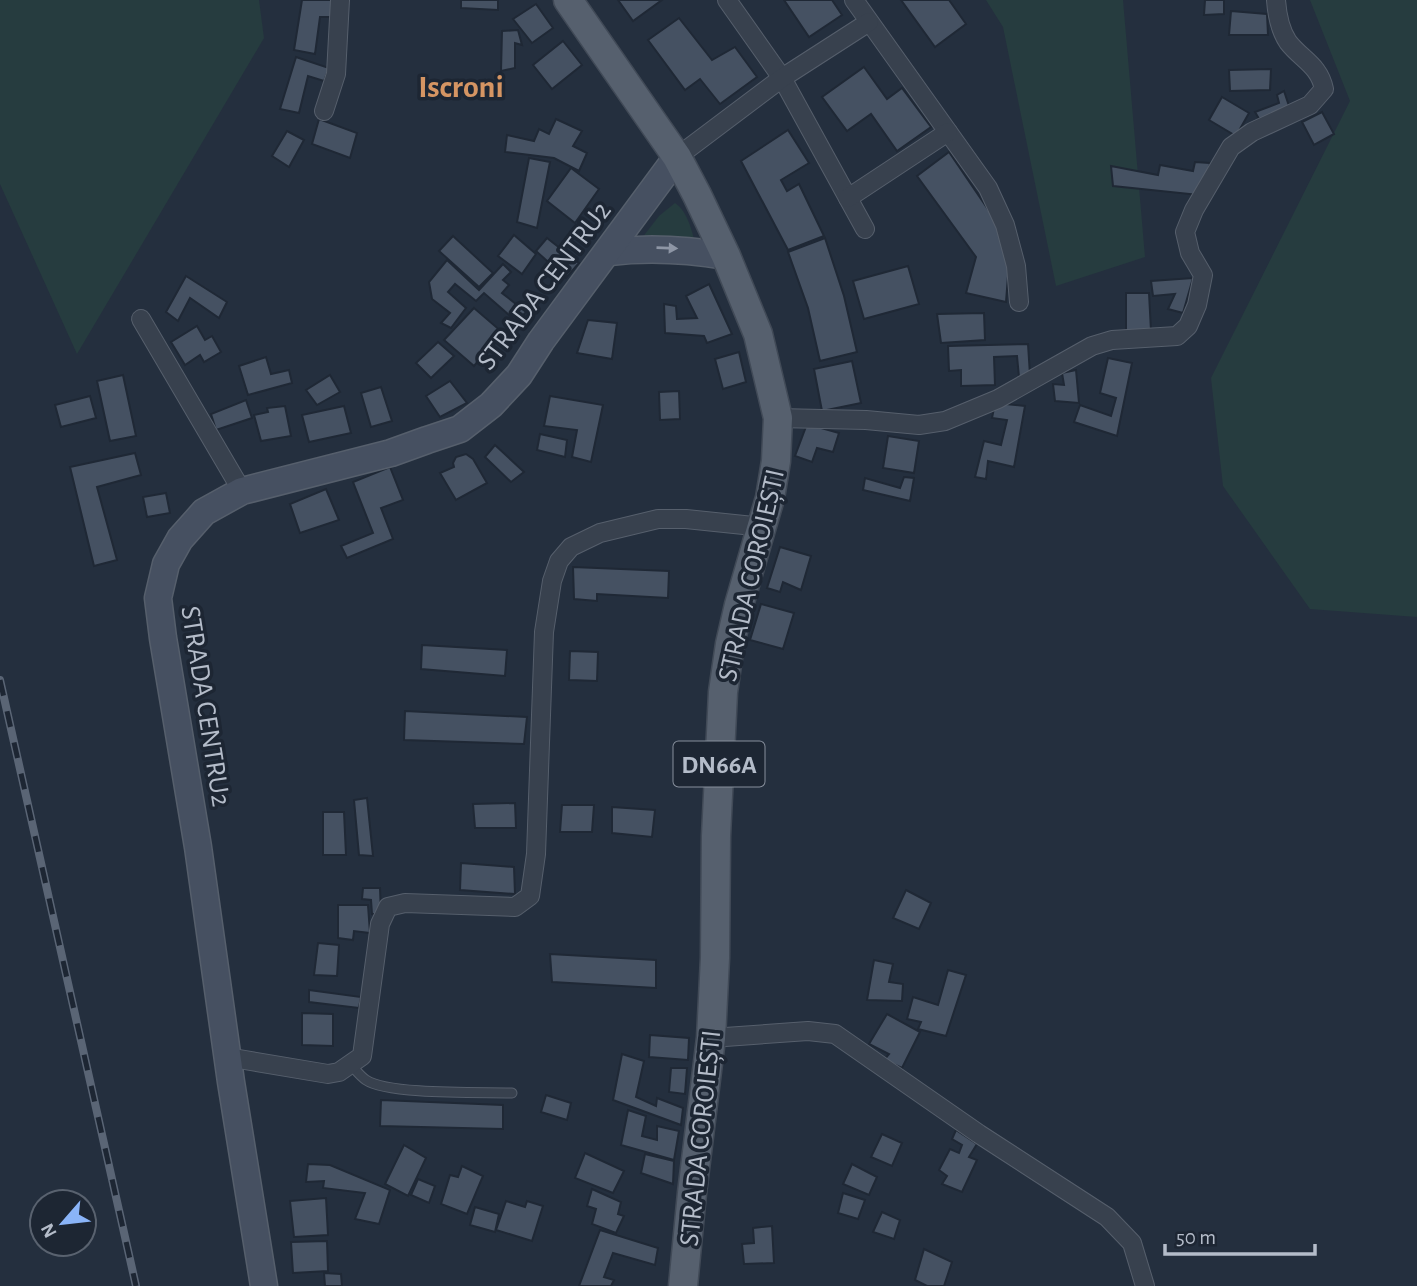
<svg xmlns="http://www.w3.org/2000/svg" width="1417" height="1286" font-family="'Alegreya Sans',sans-serif">
<rect width="100%" height="100%" fill="#242f3e"/>
<!-- green -->
<g fill="#263c3f">
<polygon points="0,0 259,0 264,38 77,354 0,184"/>
<polygon points="986,0 1123,0 1145,257 1056,286 1003,27"/>
<polygon points="1310,0 1417,0 1417,617 1310,609 1223,486 1211,378 1350,101"/>
<path d="M 675,203 C 687,211 692,230 695,244 L 642,238 L 659,216 Z"/>
</g>
<!-- building -->
<g fill="#455162" stroke="#1f2835" stroke-width="2">
<polygon points="302,0 334,0 333,17 320,17 315,54 294,50"/>
<polygon points="461,0 498,0 498,10 461,8"/>
<polygon points="618,0 662,0 633,21"/>
<polygon points="784,0 832,0 842,15 809,37"/>
<polygon points="901,0 949,0 966,24 935,47"/>
<polygon points="1205,0 1224,0 1224,14 1204,15"/>
<polygon points="536,4 553,28 532,43 513,19"/>
<polygon points="1231,11 1267,14 1268,35 1229,35"/>
<polygon points="679,18 712,60 735,47 757,77 720,104 700,79 685,90 648,40"/>
<polygon points="518,30 522,45 515,43 515,68 501,71 502,31"/>
<polygon points="563,41 582,65 552,89 533,65"/>
<polygon points="296,57 329,68 324,81 308,76 299,113 280,109"/>
<polygon points="864,67 887,99 902,88 931,127 897,151 871,114 847,131 822,97"/>
<polygon points="1271,69 1270,90 1230,91 1229,70"/>
<polygon points="1284,91 1290,109 1261,122 1255,112 1279,103 1277,95"/>
<polygon points="1222,97 1249,113 1236,136 1209,120"/>
<polygon points="1322,112 1334,134 1314,145 1302,122"/>
<polygon points="319,119 357,133 350,158 312,144"/>
<polygon points="556,119 582,131 573,146 587,153 579,171 554,158 505,152 507,135 534,141 539,129 549,134"/>
<polygon points="788,130 809,163 781,180 787,191 799,184 824,236 788,250 741,161"/>
<polygon points="287,131 304,140 289,167 272,156"/>
<polygon points="949,152 998,224 1009,263 1006,302 966,293 976,257 917,176"/>
<polygon points="529,158 550,162 537,228 517,222"/>
<polygon points="1195,162 1210,163 1208,179 1202,179 1199,195 1113,186 1111,166 1158,175 1160,165 1193,171"/>
<polygon points="571,168 599,189 575,223 547,201"/>
<polygon points="514,235 536,254 522,274 498,256"/>
<polygon points="453,236 493,273 479,287 439,251"/>
<polygon points="547,238 579,263 566,278 536,251"/>
<polygon points="825,238 844,296 857,352 820,361 808,308 788,252"/>
<polygon points="447,260 479,290 503,264 511,272 503,280 509,285 502,293 526,312 517,322 484,293 476,301 455,284 448,292 466,308 451,328 441,323 450,313 432,299 429,282"/>
<polygon points="908,266 919,304 864,319 853,281"/>
<polygon points="186,276 227,302 219,318 190,298 178,321 166,312"/>
<polygon points="1193,278 1183,313 1168,309 1175,294 1153,296 1151,281"/>
<polygon points="709,284 732,334 707,343 704,336 665,333 664,304 676,306 677,319 697,318 686,296"/>
<polygon points="1126,293 1149,293 1151,331 1126,332"/>
<polygon points="474,308 502,332 474,366 444,340"/>
<polygon points="984,313 985,340 941,343 937,314"/>
<polygon points="588,320 617,323 612,359 577,353"/>
<polygon points="197,326 205,340 212,336 221,352 204,362 200,355 185,365 171,342"/>
<polygon points="438,342 454,356 431,378 416,363"/>
<polygon points="1028,344 1030,375 1019,377 1017,356 994,357 995,385 961,386 961,370 949,371 948,346"/>
<polygon points="739,352 746,382 723,389 715,359"/>
<polygon points="266,357 271,374 289,370 292,383 248,395 239,366"/>
<polygon points="1108,358 1132,363 1117,436 1074,422 1080,405 1111,416 1116,398 1100,393"/>
<polygon points="852,361 861,403 822,411 814,369"/>
<polygon points="1076,370 1079,403 1055,401 1053,384 1064,385 1062,373"/>
<polygon points="123,375 136,436 110,441 97,381"/>
<polygon points="330,375 340,392 317,405 306,390"/>
<polygon points="450,381 467,403 440,417 426,396"/>
<polygon points="381,387 392,421 371,427 361,393"/>
<polygon points="679,391 680,419 660,420 659,392"/>
<polygon points="90,396 96,418 61,427 55,405"/>
<polygon points="550,396 603,405 591,462 572,457 577,430 544,426"/>
<polygon points="246,400 252,418 216,430 211,414"/>
<polygon points="995,403 1025,406 1014,467 988,461 986,479 975,477 984,441 1001,445 1007,420 992,418"/>
<polygon points="285,406 291,436 261,441 254,415 268,412 267,408"/>
<polygon points="344,406 351,433 309,442 302,415"/>
<polygon points="807,424 839,433 833,452 817,448 812,462 795,456"/>
<polygon points="540,434 567,440 565,457 537,450"/>
<polygon points="888,436 919,441 914,473 883,468"/>
<polygon points="495,445 524,472 511,482 485,457"/>
<polygon points="135,453 141,475 97,487 117,560 94,566 70,467"/>
<polygon points="466,454 473,459 487,483 456,500 440,473 454,467 453,463 456,457"/>
<polygon points="390,467 403,500 381,508 393,539 347,558 341,546 373,533 353,482"/>
<polygon points="904,477 914,478 910,501 863,490 865,478 900,488"/>
<polygon points="326,489 339,520 300,533 290,504"/>
<polygon points="166,493 170,513 147,517 143,497"/>
<polygon points="780,547 811,556 801,590 783,582 780,592 767,588"/>
<polygon points="573,567 669,571 668,598 597,594 597,601 574,599"/>
<polygon points="761,604 794,613 783,649 750,640"/>
<polygon points="422,645 507,650 505,676 421,669"/>
<polygon points="570,651 598,652 597,681 569,680"/>
<polygon points="405,711 527,717 524,744 404,740"/>
<polygon points="367,798 373,856 359,855 354,800"/>
<polygon points="515,803 516,828 475,828 473,804"/>
<polygon points="562,805 594,805 592,832 560,832"/>
<polygon points="612,807 655,810 652,837 612,833"/>
<polygon points="323,812 344,812 346,855 323,855"/>
<polygon points="461,863 514,867 515,894 460,890"/>
<polygon points="363,888 380,888 381,914 372,914 371,900 362,899"/>
<polygon points="906,890 931,903 919,929 893,918"/>
<polygon points="338,905 368,905 370,933 354,931 353,940 338,938"/>
<polygon points="318,943 339,945 337,976 314,975"/>
<polygon points="550,954 656,960 656,988 552,982"/>
<polygon points="874,960 893,964 889,982 903,984 902,1001 867,1000"/>
<polygon points="948,970 966,975 946,1036 918,1029 921,1022 907,1019 913,997 938,1005"/>
<polygon points="309,990 361,997 359,1008 309,1002"/>
<polygon points="302,1013 333,1014 333,1046 302,1045"/>
<polygon points="887,1014 920,1032 902,1068 884,1060 889,1054 869,1044"/>
<polygon points="650,1035 689,1038 688,1060 649,1057"/>
<polygon points="622,1054 644,1061 636,1097 656,1106 657,1098 683,1108 681,1125 613,1100"/>
<polygon points="671,1068 687,1068 685,1094 669,1092"/>
<polygon points="546,1095 571,1103 567,1120 541,1112"/>
<polygon points="381,1100 503,1105 503,1129 380,1126"/>
<polygon points="628,1110 646,1116 642,1136 657,1140 657,1126 679,1131 674,1160 621,1145"/>
<polygon points="956,1130 977,1144 969,1157 977,1160 962,1192 942,1184 947,1176 939,1170 950,1149 959,1153 962,1145 952,1139"/>
<polygon points="882,1134 902,1143 892,1166 871,1157"/>
<polygon points="404,1145 426,1158 408,1196 385,1184"/>
<polygon points="585,1153 624,1171 613,1193 575,1178"/>
<polygon points="645,1154 674,1161 673,1184 641,1173"/>
<polygon points="308,1164 330,1165 390,1190 379,1224 355,1219 365,1193 323,1188 324,1181 306,1182"/>
<polygon points="852,1164 877,1177 869,1195 843,1184"/>
<polygon points="462,1166 483,1176 467,1214 441,1204 450,1175 458,1177"/>
<polygon points="418,1179 435,1186 429,1203 411,1195"/>
<polygon points="592,1189 621,1202 618,1214 624,1216 616,1233 592,1224 596,1209 587,1206"/>
<polygon points="843,1193 865,1200 858,1219 838,1213"/>
<polygon points="326,1198 328,1235 294,1237 290,1201"/>
<polygon points="506,1201 525,1207 527,1201 543,1206 532,1241 496,1230"/>
<polygon points="475,1207 499,1214 495,1232 470,1225"/>
<polygon points="882,1212 900,1220 894,1239 873,1232"/>
<polygon points="772,1226 774,1263 744,1264 742,1244 754,1243 753,1228"/>
<polygon points="600,1230 658,1248 655,1265 613,1253 604,1277 614,1280 611,1286 579,1286"/>
<polygon points="327,1241 328,1271 293,1273 291,1242"/>
<polygon points="924,1249 952,1262 944,1286 927,1286 915,1280"/>
<polygon points="324,1273 341,1274 342,1286 325,1286"/>
</g>
<g fill="none" stroke-linecap="round" stroke-linejoin="round">
<!-- lane casing -->
<g stroke="#565f6c" stroke-width="11">
<path id="lane" d="M 350,1064 C 355,1069 360,1076 366,1080 C 388,1095 482,1092 512,1093"/>
</g>
<!-- street casing -->
<g stroke="#565f6c" stroke-width="20">
<g id="street">
<polyline points="727,0 782,78 865,229"/>
<polyline points="854,0 988,188 1005,225 1016,266 1019,302"/>
<polyline points="324,111 336,74 340,0"/>
<polyline points="677,157 782,78 869,22"/>
<polyline points="848,198 948,132"/>
<polyline points="141,319 242,491"/>
<path d="M 778,418 L 866,420 L 919,425 L 945,421 L 998,399 L 1092,346 L 1112,340 L 1177,336 L 1188,326 L 1197,305 L 1203,275 L 1190,253 L 1185,232 L 1194,210 L 1231,147 L 1252,132 L 1310,105 L 1324,89 C 1319,65 1302,60 1288,42 C 1280,30 1277,14 1276,0"/>
<polyline points="711,1038 808,1031 835,1034 979,1134 1107,1217 1132,1243 1145,1286"/>
<polyline points="227,1057 328,1074 339,1072 362,1056 380,924 388,907 405,903 515,907 530,896 536,854 544,632 552,581 559,561 571,547 600,533 658,519 686,519 763,527"/>
</g>
</g>
<!-- secondary casing -->
<g stroke="#565f6c" stroke-width="29">
<g id="secondary">
<path d="M 609,252 C 649,247 685,249 726,256"/>
<polyline points="264,1286 231,1082 198,847 163,638 158,598 166,564 180,539 204,512 242,491 391,453 427,440 460,429 491,405 519,375 541,341 677,157"/>
</g>
</g>
<!-- primary casing -->
<g stroke="#414a57" stroke-width="31">
<polyline id="primary" points="568,0 677,157 697,195 726,256 758,334 778,418 776,461 770,498 739,605 730,644 723,692 716,836 715,958 711,1038 692,1193 683,1286"/>
</g>
<!-- lane -->
<use href="#lane" stroke="#38414e" stroke-width="9"/>
<!-- street -->
<use href="#street" stroke="#38414e" stroke-width="18"/>
<!-- secondary -->
<use href="#secondary" stroke="#465061" stroke-width="26"/>
<!-- primary -->
<use href="#primary" stroke="#56606e" stroke-width="28"/>
<!-- rail casing -->
<g stroke="#5a6575" stroke-width="8">
<polyline id="rail" points="0,680 136,1286"/>
</g>
<!-- rail -->
<use href="#rail" stroke="#1d2633" stroke-width="5" stroke-dasharray="16" stroke-linecap="butt"/>
</g>
<!-- one-way arrows -->
<defs><path id="oneway-solid" d="M-6-.8H1V-3.2L6.5 0L1 3.2V.8H-6Z" transform="scale(1.75)"/></defs>
<use fill="#8e96a5" href="#oneway-solid" transform="translate(667 248) rotate(2)"/>
<g text-anchor="middle" stroke-width="7" stroke-linejoin="round" paint-order="stroke">
<!-- shield labels -->
<rect fill="#1d2633" stroke="#878f9c" stroke-width="2" x="673.5" y="741.5" width="91" height="45" rx="5"/>
<g font-size="26" font-weight="bold" fill="#b4bcc9">
<text x="719" y="773">DN66A</text>
</g>
<!-- street labels -->
<g font-size="28" fill="#b4bcc9" stroke="#1d2633">
<text transform="translate(543 285) rotate(-53)" y="10">STRADA CENTRU2</text>
<text transform="translate(750 575) rotate(-77)" y="10">STRADA COROIEȘTI</text>
<text transform="translate(207 706) rotate(81)" y="10">STRADA CENTRU2</text>
<text transform="translate(699 1138) rotate(-84)" y="10">STRADA COROIEȘTI</text>
</g>
<!-- quarter labels -->
<g font-size="32" font-weight="bold" fill="#d59563" stroke="#1d2633">
<text x="461" y="97">Iscroni</text>
</g>
</g>
<!-- north arrow -->
<g transform="translate(63 1223) rotate(242)"><circle r="33" fill="#1d2633" stroke="#59626f" stroke-width="2"/>
<path d="M0-5L12 26L0 18L-12 26Z" fill="#8ab4f8"/>
<text y="-10" font-size="19" font-weight="bold" text-anchor="middle" fill="#b4bcc9">N</text>
</g>
<!-- scale -->
<path d="M1165 1244v10h150v-10" fill="none" stroke="#b4bcc9" stroke-width="3.5"/>
<text x="1176" y="1244" font-size="21" fill="#b4bcc9" stroke="#1d2633" stroke-width="5" paint-order="stroke">50 m</text>
</svg>
